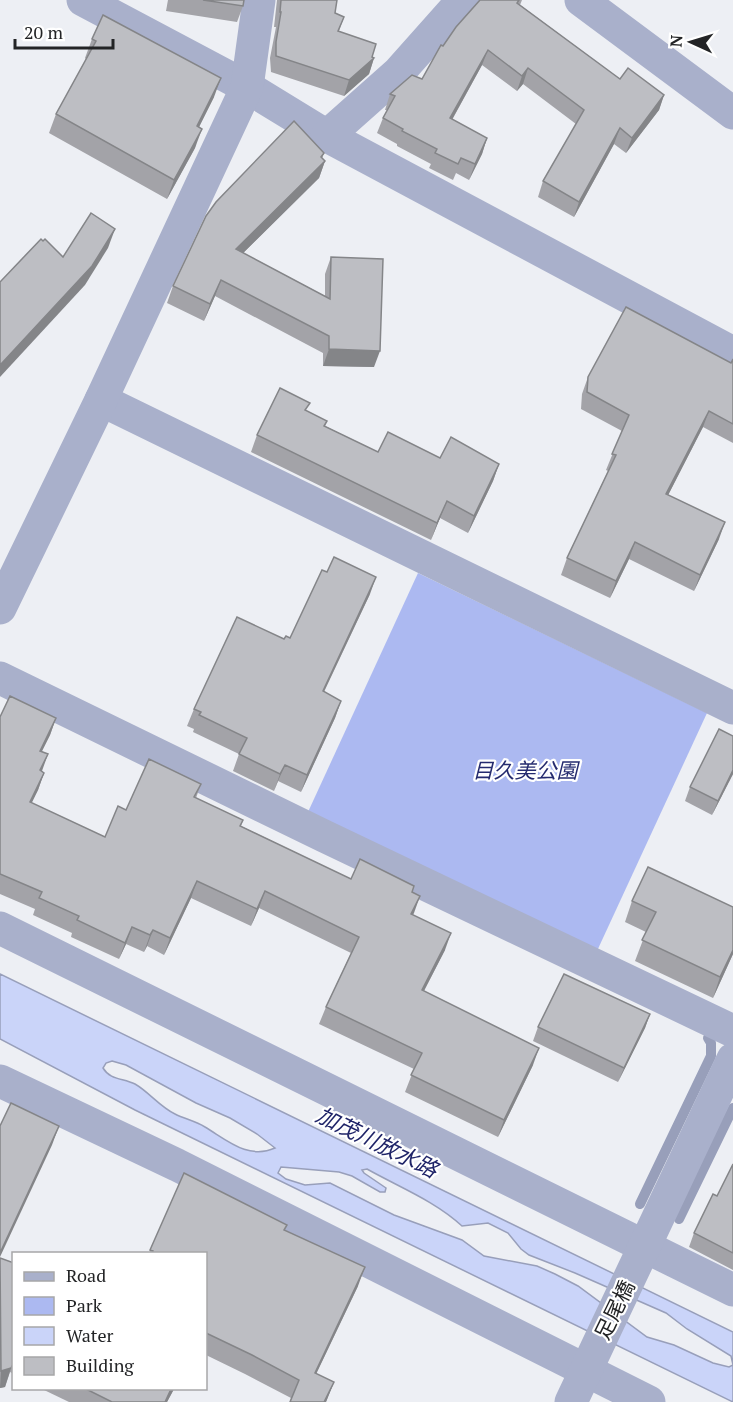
<svg xmlns="http://www.w3.org/2000/svg" width="733" height="1402" font-family="'PT Serif','Noto Sans JP',serif">
<rect width="100%" height="100%" fill="#edeff4"/>
<!-- green -->
<polygon fill="#acb9f1" points="418,573 707,713 597,951 308,812"/>
<!-- water -->
<path fill="#cad4f9" stroke="#989fba" stroke-width="1.5" fill-rule="evenodd" d="M 0,974 L 733,1332 L 733,1402 L 135,1110 L 0,1039 ZM 112,1061 L 126,1065 L 196,1103 L 230,1118 L 257,1134 L 275,1148 C 248,1160 227,1140 205,1127 C 195,1121 185,1119 175,1114 C 160,1107 149,1092 135,1084 C 123,1078 110,1080 103,1068 L 106,1063 ZM 281,1167 L 339,1172 L 352,1176 L 380,1192 L 385,1192 L 386,1188 L 364,1173 L 362,1170 L 367,1169 C 399,1187 435,1201 462,1226 L 488,1223 L 508,1233 L 521,1249 L 529,1255 L 575,1273 L 666,1313 L 687,1329 L 731,1356 L 733,1365 L 729,1367 L 713,1363 L 674,1345 L 647,1337 L 578,1286 L 555,1274 L 537,1266 L 484,1256 L 462,1240 L 394,1215 L 330,1183 L 305,1185 L 286,1179 L 278,1173 Z"/>
<g fill="none" stroke-linecap="round" stroke-linejoin="round">
<!-- stream -->
<g stroke="#989fba" stroke-width="10">
<polyline points="640,1204 711,1056 711,1043 708,1038"/>
<polyline points="679,1219 733,1108"/>
</g>
<!-- minor -->
<g stroke="#a9b0cb" stroke-width="33">
<polyline points="83,0 247,87 327,136 733,353"/>
<polyline points="581,0 733,113"/>
<polyline points="327,136 399,72 463,0"/>
<polyline points="101,400 733,708"/>
<polyline points="0,608 101,400 247,87 259,0"/>
<polyline points="0,678 324,836 733,1031"/>
<polyline points="0,928 733,1290"/>
<polyline points="0,1081 177,1165 649,1402"/>
<polyline points="571,1402 733,1059"/>
</g>
</g>
<!-- wall -->
<g fill="#a3a3a8">
<polygon points="168,0 244,0 243,6 237,22 166,11"/>
<polygon points="277,0 337,0 335,13 344,17 339,31 374,58 369,74 344,96 271,72 270,58 276,27 274,27"/>
<polygon points="480,0 522,0 520,5 620,79 664,95 659,110 626,153 614,144 574,217 538,197 543,181 576,124 523,84 517,91 482,65 452,120 487,138 482,154 469,180 456,173 453,180 429,168 431,164 397,146 397,144 377,133 383,118 387,110 385,110 390,94 422,79 443,46"/>
<polygon points="92,39 214,97 199,127 195,148 167,199 49,133 56,114 86,59 85,58"/>
<polygon points="322,158 325,161 319,178 243,253 325,296 325,274 331,257 374,367 323,366 323,353 215,296 204,321 167,303 173,286"/>
<polygon points="733,359 733,443 703,427 668,495 719,539 694,591 629,559 610,598 561,575 567,558 608,471 606,470 622,431 581,409 582,394 588,377 731,363"/>
<polygon points="307,411 327,421 325,426 378,452 499,464 493,481 468,533 440,518 431,540 251,452 257,435"/>
<polygon points="370,594 324,692 341,701 335,718 301,792 278,781 274,791 233,771 239,754 193,732 194,729 187,726 194,709 284,639 290,638"/>
<polygon points="0,717 56,718 50,735 42,751 42,771 44,773 38,790 31,803 105,837 126,810 201,784 196,798 243,820 241,826 351,879 412,892 413,915 445,950 424,991 533,1065 498,1137 405,1092 414,1069 319,1024 326,1007 351,953 259,908 251,926 191,898 164,955 147,946 144,952 126,944 119,959 71,937 72,933 33,915 35,909 0,894"/>
<polygon points="733,736 733,774 712,815 685,801 690,787"/>
<polygon points="632,901 733,907 733,954 713,998 635,961 646,932 625,922"/>
<polygon points="650,1014 645,1028 618,1082 533,1041 538,1027"/>
<polygon points="733,1164 733,1270 689,1247 694,1233 717,1196"/>
<polygon points="184,1173 285,1231 358,1286 316,1374 334,1382 326,1402 290,1402 291,1398 245,1374 206,1355 206,1254 149,1254"/>
<polygon points="0,1258 14,1263 14,1374 10,1372 5,1387 0,1388"/>
<polygon points="42,1389 174,1389 167,1402 69,1402"/>
</g>
<!-- shaded-wall -->
<g fill="#848588">
<polygon points="488,50 482,65 444,134 450,118"/>
<polygon points="374,58 369,74 344,96 349,80"/>
<polygon points="528,68 523,84 517,91 522,76"/>
<polygon points="221,78 214,97 190,145 197,126"/>
<polygon points="664,95 659,110 626,153 632,138"/>
<polygon points="620,128 614,144 574,217 579,202"/>
<polygon points="202,129 195,148 167,199 174,180"/>
<polygon points="487,138 482,154 469,180 475,164"/>
<polygon points="324,153 319,166 325,161 319,178 230,266 236,249"/>
<polygon points="115,229 108,248 85,285 0,377 0,365"/>
<polygon points="221,280 215,296 204,321 210,304"/>
<polygon points="329,349 380,351 374,367 323,366"/>
<polygon points="709,411 703,427 660,511 666,494"/>
<polygon points="499,464 493,481 468,533 474,516"/>
<polygon points="447,501 440,518 431,540 437,523"/>
<polygon points="725,522 719,539 694,591 700,575"/>
<polygon points="635,542 629,559 610,598 616,581"/>
<polygon points="376,577 370,594 316,708 323,691"/>
<polygon points="341,701 335,718 301,792 307,775"/>
<polygon points="56,718 50,735 34,767 40,751"/>
<polygon points="48,754 42,771 40,770"/>
<polygon points="285,765 278,781 274,791 280,774"/>
<polygon points="733,770 733,774 712,815 718,801"/>
<polygon points="44,773 38,790 24,819 30,802"/>
<polygon points="197,881 191,898 164,955 170,938"/>
<polygon points="265,891 259,908 251,926 257,909"/>
<polygon points="420,896 414,913 405,931 411,914"/>
<polygon points="132,927 126,944 119,959 125,943"/>
<polygon points="153,930 147,946 144,952 150,935"/>
<polygon points="451,933 445,950 416,1006 422,990"/>
<polygon points="733,950 733,954 713,998 720,977"/>
<polygon points="650,1014 645,1028 618,1082 624,1068"/>
<polygon points="539,1048 533,1065 498,1137 504,1120"/>
<polygon points="59,1126 52,1145 0,1257 0,1253"/>
<polygon points="365,1267 358,1286 308,1391 315,1373"/>
<polygon points="11,1368 5,1387 0,1388 1,1371"/>
<polygon points="334,1382 326,1402 324,1402"/>
<polygon points="171,1389 174,1389 167,1402 165,1402"/>
</g>
<!-- building -->
<g fill="#bdbec3" stroke="#848588" stroke-width="1.5">
<polygon points="203,0 244,0 243,6"/>
<polygon points="281,0 337,0 335,13 344,17 338,31 376,44 372,57 374,58 349,80 276,56 276,42 281,12 280,12"/>
<polygon points="480,0 519,0 517,3 620,79 628,68 664,95 632,138 620,128 579,202 543,181 584,110 528,68 522,76 488,50 450,118 487,138 475,164 461,158 458,164 435,153 437,149 402,131 403,129 383,118 395,96 390,94 412,75 422,79 441,45 443,46 456,27"/>
<polygon points="103,15 221,78 197,126 202,129 174,180 56,114 96,41 92,39"/>
<polygon points="294,121 324,153 321,157 325,161 236,249 330,299 331,257 383,259 380,351 329,349 329,336 221,280 210,304 173,286 206,216 216,202"/>
<polygon points="91,213 115,229 92,266 0,365 0,282 41,239 43,241 45,239 63,257"/>
<polygon points="626,307 731,363 733,359 733,424 709,411 666,494 725,522 700,575 635,542 616,581 567,558 616,455 612,454 629,415 587,392 588,377"/>
<polygon points="280,388 310,403 305,410 327,421 324,426 378,452 388,432 440,458 451,437 499,464 474,516 447,501 437,523 257,435"/>
<polygon points="334,557 376,577 323,691 341,701 307,775 285,765 280,774 239,754 247,738 199,715 201,712 194,709 237,617 284,639 286,636 290,638 322,570 327,572"/>
<polygon points="10,696 56,718 40,751 48,754 40,770 44,773 30,802 105,837 118,806 126,810 149,759 201,784 194,797 243,820 240,826 351,879 360,859 414,886 412,892 420,896 411,914 451,933 422,990 539,1048 504,1120 411,1075 422,1053 326,1007 359,937 265,891 257,909 197,881 170,938 153,930 150,935 132,927 125,943 77,920 79,916 39,898 42,892 0,874 0,717"/>
<polygon points="719,729 733,736 733,770 718,801 690,787"/>
<polygon points="648,867 733,907 733,950 720,977 642,940 656,912 632,901"/>
<polygon points="564,974 650,1014 624,1068 538,1027"/>
<polygon points="11,1103 59,1126 0,1253 0,1126"/>
<polygon points="733,1164 733,1253 694,1233 713,1194 717,1196"/>
<polygon points="184,1173 287,1225 284,1230 365,1267 315,1373 334,1382 324,1402 290,1402 299,1380 252,1355 206,1333 206,1254 152,1254 153,1251 150,1250"/>
<polygon points="0,1258 14,1263 14,1362 11,1368 1,1371"/>
<polygon points="86,1389 171,1389 165,1402 112,1402"/>
</g>
<g text-anchor="middle" stroke-width="4.5" stroke-linejoin="round" paint-order="stroke">
<!-- park labels -->
<g font-size="21" font-style="italic" fill="#252b6f" stroke="#fff">
<text x="525" y="778">目久美公園</text>
</g>
<!-- street labels -->
<g font-size="21" fill="#232426" stroke="#fff">
<text transform="translate(615 1310) rotate(-64)" y="7">足尾橋</text>
</g>
<!-- water labels -->
<g font-size="22" font-style="italic" fill="#1f2468" stroke="#fff">
<text transform="translate(377 1142) rotate(26)" y="8">加茂川放水路</text>
</g>
</g>
<!-- legend -->
<rect x="12" y="1252" width="195" height="138" fill="#ffffff" stroke="#a7a7a8" stroke-width="1.5"/>
<rect x="24" y="1272" width="30" height="9" fill="#a9b0cb" stroke="#a7a7a8" stroke-width="1.5"/>
<text x="66" y="1282" font-size="18" fill="#232426">Road</text>
<rect x="24" y="1297" width="30" height="18" fill="#acb9f1" stroke="#a7a7a8" stroke-width="1.5"/>
<text x="66" y="1312" font-size="18" fill="#232426">Park</text>
<rect x="24" y="1327" width="30" height="18" fill="#cad4f9" stroke="#a7a7a8" stroke-width="1.5"/>
<text x="66" y="1342" font-size="18" fill="#232426">Water</text>
<rect x="24" y="1357" width="30" height="18" fill="#bdbec3" stroke="#a7a7a8" stroke-width="1.5"/>
<text x="66" y="1372" font-size="18" fill="#232426">Building</text>
<!-- north arrow -->
<g transform="translate(691 42) rotate(274)" stroke="#ffffff" stroke-width="4.5" paint-order="stroke">
<path d="M0-4.5L10 22L0 15L-10 22Z" fill="#232426"/>
<text y="-9" font-size="16" font-weight="bold" text-anchor="middle" fill="#232426">N</text>
</g>
<!-- scale -->
<path d="M15 39v9h98v-9" fill="none" stroke="#232426" stroke-width="3"/>
<text x="24" y="39" font-size="18" fill="#232426" stroke="#ffffff" stroke-width="4.5" paint-order="stroke">20 m</text>
</svg>
